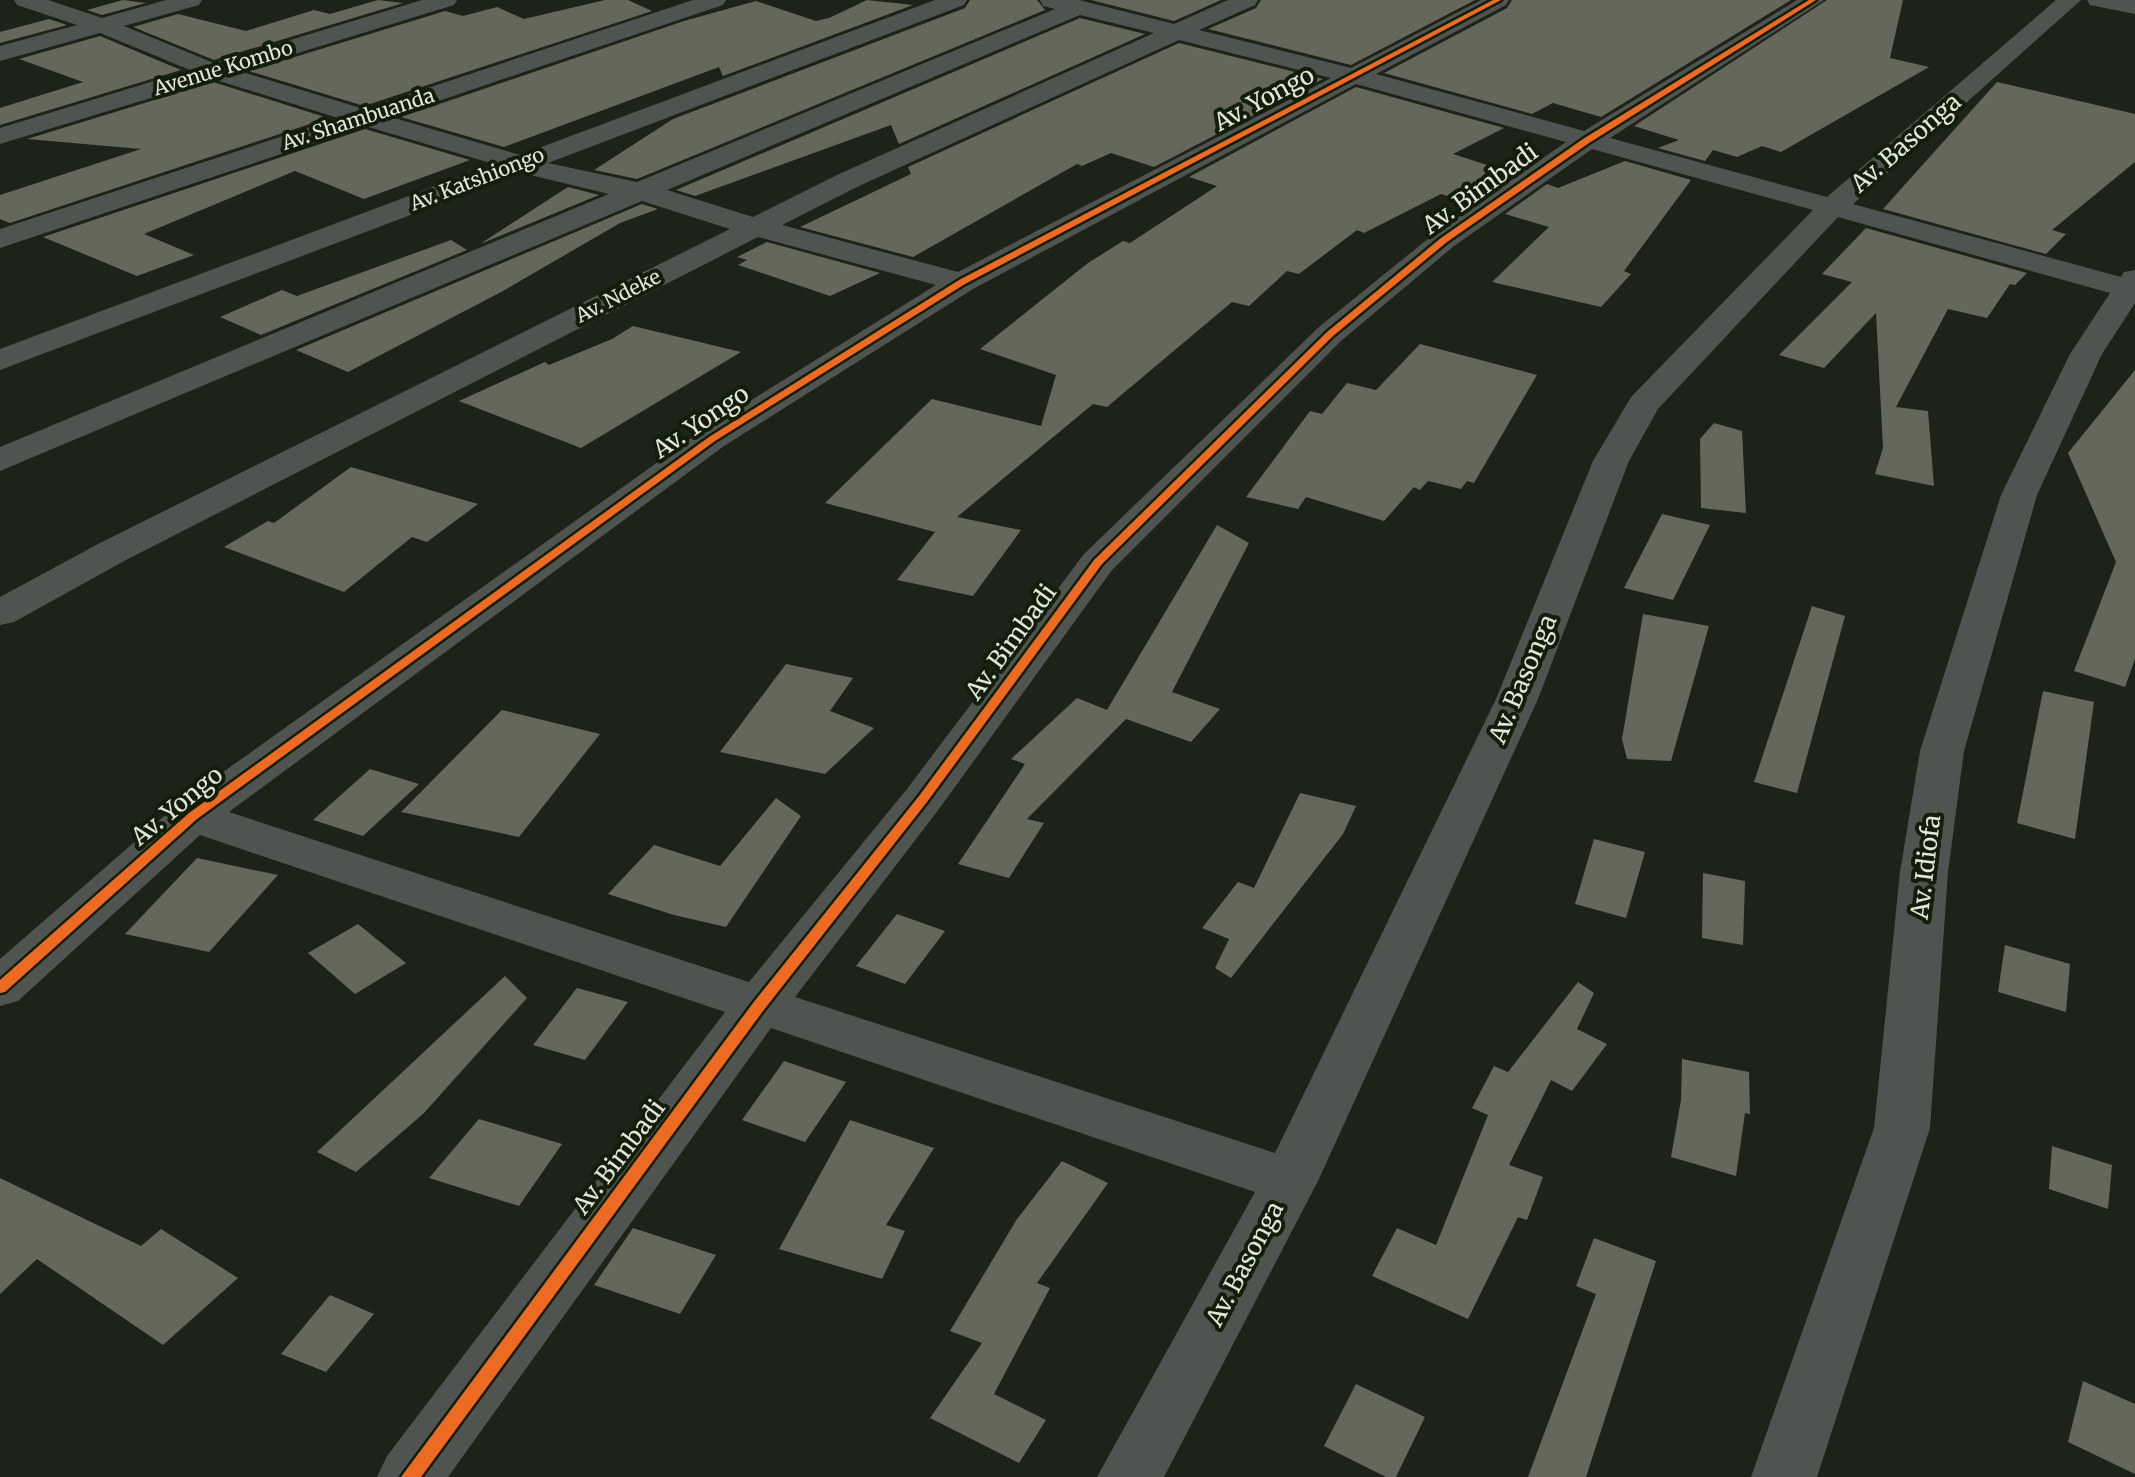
<svg xmlns="http://www.w3.org/2000/svg" width="2135" height="1477" font-family="Merriweather,serif">
<rect width="100%" height="100%" fill="#1d2318"/>
<!-- building -->
<g fill="#66675b">
<polygon points="123,0 146,3 102,15 87,10"/>
<polygon points="378,0 403,3 214,60 133,27 178,14 246,31 314,10 330,14"/>
<polygon points="605,0 628,0 652,11 364,106 249,71 445,11 463,16 497,7 524,19"/>
<polygon points="867,0 913,5 723,76 719,67 504,147 401,117 684,21 756,1 816,21 829,18"/>
<polygon points="970,0 1037,0 1045,10 637,179 594,170 673,119 965,8"/>
<polygon points="1091,0 1221,0 1174,21"/>
<polygon points="1261,0 1475,0 1351,65 1208,29 1256,8"/>
<polygon points="1512,0 1791,0 1601,117 1553,103 1532,114 1384,73 1507,8"/>
<polygon points="1827,0 1903,0 1890,58 1929,67 1781,152 1762,146 1737,157 1713,150 1705,161 1658,148 1679,140 1634,126"/>
<polygon points="1080,18 1145,34 899,144 891,125 695,196 676,190"/>
<polygon points="49,19 67,25 0,43 0,32"/>
<polygon points="100,36 181,70 0,125 0,108 83,82 19,59"/>
<polygon points="1179,43 1323,79 1154,167 1111,153 1082,166 1077,164 913,257 800,227 911,174 908,167"/>
<polygon points="213,82 328,118 10,223 0,219 0,195 141,149 27,139"/>
<polygon points="1997,82 2135,114 2135,162 2052,230 2066,234 2046,254 1883,209"/>
<polygon points="1356,87 1504,128 1453,154 1515,174 1472,204 1441,194 1364,233 1357,230 1299,274 1287,271 1249,306 1232,302 1107,407 1093,404 957,517 1021,530 973,596 897,580 935,532 825,503 932,399 1041,426 1056,375 980,349 1088,263 1123,241 1130,243 1217,186 1189,177"/>
<polygon points="365,129 470,160 364,199 295,171 144,234 194,255 137,276 43,237"/>
<polygon points="1625,161 1691,180 1624,271 1631,274 1601,307 1492,282 1549,227 1505,214 1547,184 1558,188"/>
<polygon points="568,187 599,195 480,244"/>
<polygon points="642,204 658,209 620,223 503,291 348,372 296,350"/>
<polygon points="1866,228 2027,273 2015,285 2010,284 1987,318 1948,309 1896,407 1928,411 1934,486 1875,474 1883,448 1876,313 1824,368 1779,355 1852,282 1822,274"/>
<polygon points="451,240 467,250 261,335 220,317 282,290 297,296"/>
<polygon points="767,242 880,273 830,296 738,265 747,260 737,257"/>
<polygon points="633,326 741,352 581,448 459,401 545,362 549,365 612,339"/>
<polygon points="1420,344 1537,375 1474,483 1467,481 1461,489 1428,481 1420,490 1414,487 1384,521 1306,497 1298,509 1246,497 1310,411 1322,414 1347,383 1376,390"/>
<polygon points="2135,370 2135,659 2125,687 2074,671 2116,562 2068,453"/>
<polygon points="1714,423 1742,431 1746,513 1701,508 1700,439"/>
<polygon points="351,467 478,504 427,542 412,537 344,592 224,547 268,521 274,523"/>
<polygon points="1662,514 1710,525 1673,600 1624,588"/>
<polygon points="1217,525 1249,543 1172,692 1220,709 1191,742 1126,719 1027,819 1044,823 1009,878 958,864 1025,764 1011,759 1077,698 1107,710"/>
<polygon points="1812,606 1845,616 1797,793 1754,782"/>
<polygon points="1643,614 1709,626 1671,761 1627,759 1622,739"/>
<polygon points="786,664 853,678 830,711 874,728 825,774 720,752"/>
<polygon points="2043,691 2094,702 2075,839 2017,823"/>
<polygon points="502,710 600,734 519,837 401,812"/>
<polygon points="370,769 419,784 363,836 313,820"/>
<polygon points="1300,793 1356,806 1343,834 1231,978 1215,968 1229,939 1202,928 1238,882 1254,888"/>
<polygon points="776,798 801,816 726,927 674,915 608,894 654,845 720,866"/>
<polygon points="1594,839 1645,852 1626,918 1575,904"/>
<polygon points="197,858 278,875 209,952 125,934"/>
<polygon points="1703,873 1745,881 1743,945 1702,938"/>
<polygon points="897,914 945,931 905,984 856,966"/>
<polygon points="358,924 406,963 355,994 308,953"/>
<polygon points="2005,945 2070,964 2066,1012 1998,992"/>
<polygon points="505,976 527,998 424,1113 356,1172 317,1152"/>
<polygon points="1578,982 1594,993 1577,1029 1607,1044 1572,1091 1551,1080 1509,1165 1543,1177 1527,1220 1518,1217 1468,1319 1372,1276 1397,1228 1436,1245 1488,1115 1472,1108 1494,1066 1508,1072"/>
<polygon points="577,988 628,1002 585,1060 533,1045"/>
<polygon points="1682,1059 1749,1072 1750,1114 1745,1113 1736,1176 1671,1157 1681,1100"/>
<polygon points="784,1061 846,1082 805,1142 742,1120"/>
<polygon points="479,1119 562,1144 519,1206 429,1178"/>
<polygon points="850,1120 934,1148 886,1225 905,1231 882,1279 779,1249"/>
<polygon points="2052,1146 2112,1165 2108,1209 2049,1189"/>
<polygon points="1062,1161 1108,1183 1037,1283 1050,1288 994,1394 1046,1420 1019,1463 930,1418 982,1343 950,1331 1017,1219"/>
<polygon points="0,1178 141,1246 161,1229 238,1278 163,1345 37,1259 0,1294"/>
<polygon points="633,1228 716,1255 680,1314 594,1285"/>
<polygon points="1594,1238 1656,1261 1586,1477 1528,1477 1596,1294 1576,1286"/>
<polygon points="330,1295 374,1314 326,1372 281,1354"/>
<polygon points="2083,1381 2135,1404 2135,1474 2068,1442"/>
<polygon points="1356,1384 1425,1417 1396,1477 1386,1477 1324,1446"/>
</g>
<g fill="none" stroke-linecap="round" stroke-linejoin="round">
<!-- minor -->
<g fill="#505450" fill-rule="evenodd">
<path d="M 14,0 L 48,0 L 102,18 L 166,0 L 202,0 L 199,5 L 124,26 L 214,63 L 422,0 L 457,0 L 454,5 L 239,71 L 364,109 L 693,0 L 726,0 L 723,5 L 391,117 L 520,155 L 935,0 L 967,0 L 964,5 L 548,163 L 637,182 L 1055,9 L 1043,6 L 1040,0 L 1079,0 L 1174,24 L 1228,0 L 1258,0 L 1255,5 L 1199,30 L 1351,68 L 1481,0 L 1509,0 L 1506,5 L 1376,74 L 1584,131 L 1797,0 L 1824,0 L 1610,138 L 1827,197 L 2056,0 L 2081,0 L 1853,204 L 2121,277 L 2124,272 L 2135,270 L 2135,303 L 2102,354 L 2037,495 L 1964,751 L 1948,872 L 1930,1128 L 1817,1477 L 1751,1477 L 1874,1128 L 1900,872 L 1920,751 L 2001,495 L 2070,354 L 2110,293 L 1838,217 L 1658,409 L 1629,461 L 1538,699 L 1318,1181 L 1164,1477 L 1097,1477 L 1255,1192 L 771,1028 L 448,1477 L 377,1477 L 387,1456 L 725,1012 L 200,835 L 18,1001 L 0,1006 L 0,959 L 177,805 L 700,432 L 936,285 L 758,237 L 126,560 L 14,622 L 0,625 L 0,597 L 98,544 L 730,229 L 642,201 L 0,471 L 0,447 L 609,194 L 522,173 L 0,370 L 0,349 L 494,164 L 365,126 L 0,248 L 0,229 L 338,118 L 213,79 L 0,144 L 0,128 L 190,70 L 100,33 L 0,61 L 0,46 L 77,25 L 17,5 ZM 1080,15 L 1154,33 L 839,174 L 753,217 L 667,190 ZM 1179,40 L 1331,78 L 958,272 L 782,225 L 859,186 ZM 1356,84 L 1566,142 L 1434,234 L 1319,327 L 1084,554 L 907,789 L 749,982 L 229,812 L 724,446 L 973,289 ZM 1592,149 L 1813,210 L 1631,397 L 1593,461 L 1496,699 L 1275,1153 L 795,997 L 939,809 L 1112,570 L 1341,341 L 1454,246 Z"/>
<polygon points="2087,0 2135,0 2135,14 2090,5"/>
</g>
<!-- cycleway casing -->
<g stroke="#131e0a" stroke-width="5">
<g id="cycleway">
<polygon points="1493,0 1501,0 965,284 715,441 197,819 5,992 0,993 0,980 189,813 709,437 959,280"/>
<polygon points="1809,0 1816,0 1589,143 1447,242 1333,336 1102,564 927,802 763,1011 421,1477 401,1477 753,1003 919,796 1094,560 1327,332 1441,238 1583,139"/>
</g>
</g>
<!-- cycleway -->
<use href="#cycleway" fill="#ed6a23" fill-rule="evenodd"/>
</g>
<g text-anchor="middle" stroke-width="8" stroke-linejoin="round" paint-order="stroke">
<!-- far-street labels -->
<g font-size="20" fill="#e0e7db" stroke="#131e0a">
<text transform="translate(223 68) rotate(-17)" y="7">Avenue Kombo</text>
<text transform="translate(358 119) rotate(-18)" y="7">Av. Shambuanda</text>
<text transform="translate(477 179) rotate(-21)" y="7">Av. Katshiongo</text>
<text transform="translate(618 296) rotate(-27)" y="7">Av. Ndeke</text>
</g>
<!-- street labels -->
<g font-size="24" fill="#e0e7db" stroke="#131e0a">
<text transform="translate(1264 99) rotate(-28)" y="8">Av. Yongo</text>
<text transform="translate(1906 143) rotate(-41)" y="8">Av. Basonga</text>
<text transform="translate(1480 189) rotate(-36)" y="8">Av. Bimbadi</text>
<text transform="translate(701 422) rotate(-34)" y="8">Av. Yongo</text>
<text transform="translate(1011 642) rotate(-54)" y="8">Av. Bimbadi</text>
<text transform="translate(1523 679) rotate(-67)" y="8">Av. Basonga</text>
<text transform="translate(177 806) rotate(-39)" y="8">Av. Yongo</text>
<text transform="translate(1926 867) rotate(-83)" y="8">Av. Idiofa</text>
<text transform="translate(619 1157) rotate(-53)" y="8">Av. Bimbadi</text>
<text transform="translate(1245 1264) rotate(-62)" y="8">Av. Basonga</text>
</g>
</g>
</svg>
